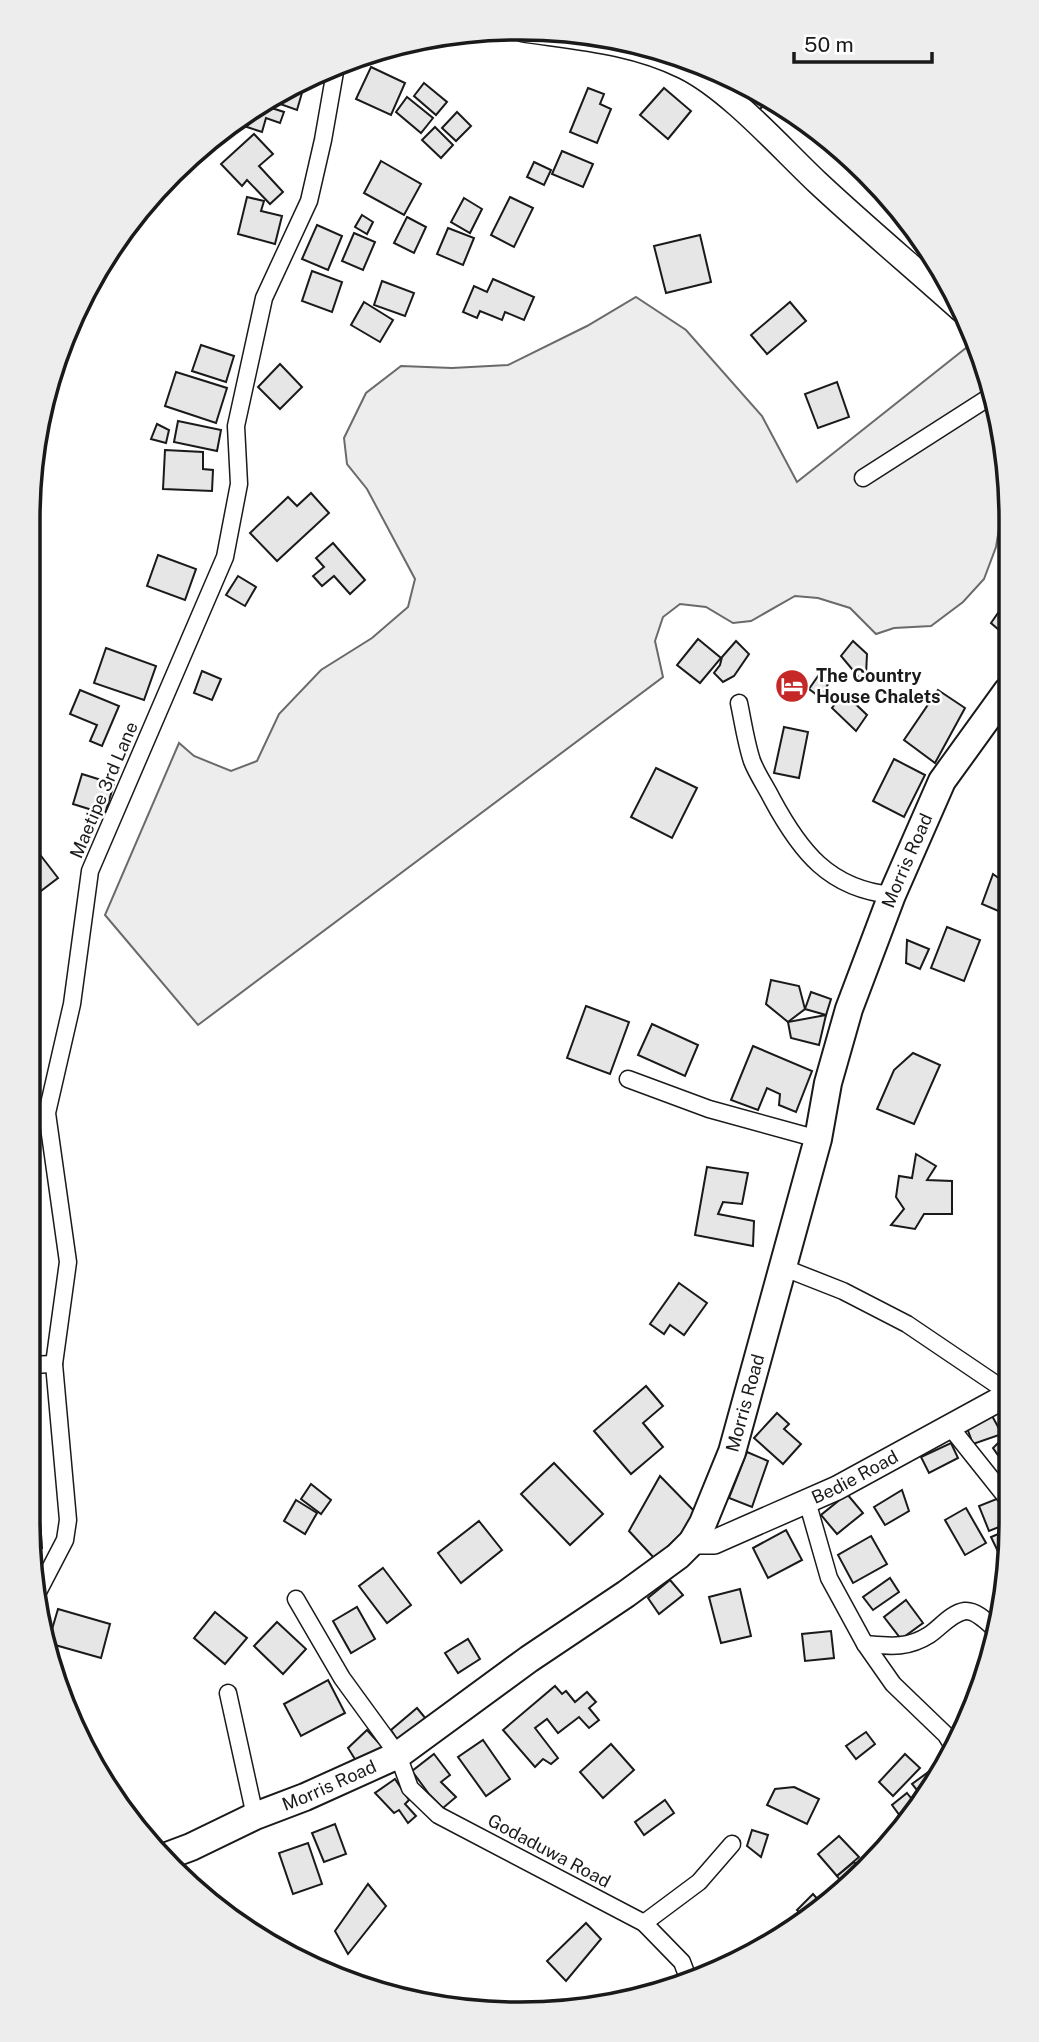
<svg xmlns="http://www.w3.org/2000/svg" width="1039" height="2042" font-family="'Public Sans',sans-serif">
<rect width="100%" height="100%" fill="#fff"/>
<!-- built -->
<polygon fill="#ededed" stroke="#6a6a6a" stroke-width="2" points="636,297 686,330 762,416 797,482 976,340 1003,442 997,453 1003,499 1001,517 996,547 984,579 963,602 931,626 894,628 876,634 850,608 818,598 795,596 751,621 733,623 706,607 680,604 663,617 655,641 663,677 198,1025 105,915 179,743 194,756 231,771 257,761 279,714 321,670 372,638 408,607 415,579 367,489 347,464 344,438 366,393 401,366 452,368 508,365 587,326"/>
<!-- building -->
<g fill="#e6e6e6" stroke="#1a1a1a" stroke-width="2">
<polygon points="371,67 405,83 391,115 356,99"/>
<polygon points="306,79 297,110 266,99 273,94"/>
<polygon points="424,83 447,102 436,115 414,96"/>
<polygon points="748,85 770,99 759,110 741,92"/>
<polygon points="588,88 604,94 600,104 611,109 597,143 570,132"/>
<polygon points="664,88 691,111 668,139 640,115"/>
<polygon points="407,97 433,118 421,133 396,112"/>
<polygon points="259,104 284,112 280,123 266,118 262,132 247,127 252,109"/>
<polygon points="457,112 471,126 456,141 442,128"/>
<polygon points="435,127 453,145 441,158 422,140"/>
<polygon points="254,134 273,154 259,166 283,192 270,204 247,180 242,186 221,164"/>
<polygon points="562,151 593,164 583,187 552,174"/>
<polygon points="381,161 421,184 404,215 364,193"/>
<polygon points="534,162 551,170 544,185 527,177"/>
<polygon points="247,197 264,201 261,211 282,216 275,244 238,234"/>
<polygon points="510,197 533,208 514,247 491,235"/>
<polygon points="464,198 482,209 470,233 451,222"/>
<polygon points="362,215 373,222 367,234 355,227"/>
<polygon points="407,217 426,227 414,253 394,243"/>
<polygon points="317,225 342,236 328,270 302,259"/>
<polygon points="448,228 474,238 463,265 437,254"/>
<polygon points="354,233 375,242 363,270 342,261"/>
<polygon points="700,235 711,282 666,293 654,246"/>
<polygon points="312,271 342,282 332,312 302,301"/>
<polygon points="493,279 534,297 524,320 505,312 502,320 480,311 477,318 463,312 474,286 487,292"/>
<polygon points="382,281 414,293 405,316 374,305"/>
<polygon points="364,302 393,320 380,342 351,325"/>
<polygon points="790,302 806,321 767,354 751,335"/>
<polygon points="201,345 234,356 226,382 192,371"/>
<polygon points="280,364 302,387 280,409 258,387"/>
<polygon points="176,372 227,388 216,423 165,406"/>
<polygon points="837,382 849,417 818,428 805,394"/>
<polygon points="178,421 221,430 217,451 174,442"/>
<polygon points="157,424 169,430 166,443 151,439"/>
<polygon points="165,450 203,452 203,469 213,470 212,491 163,489"/>
<polygon points="311,493 329,513 277,561 250,533 288,497 297,506"/>
<polygon points="333,543 365,580 350,594 334,576 322,586 313,576 324,567 316,558"/>
<polygon points="158,555 196,569 185,600 147,586"/>
<polygon points="238,576 256,587 245,606 226,595"/>
<polygon points="1007,600 1007,637 991,623"/>
<polygon points="698,639 721,658 700,683 677,665"/>
<polygon points="736,641 749,654 734,676 723,682 714,673 720,665 722,657"/>
<polygon points="853,641 867,654 866,675 862,681 841,656"/>
<polygon points="106,648 156,666 144,700 94,683"/>
<polygon points="823,669 832,676 821,698 809,689"/>
<polygon points="202,671 221,679 212,700 194,693"/>
<polygon points="80,690 119,706 102,746 90,741 97,725 70,714"/>
<polygon points="938,690 965,708 935,763 904,740"/>
<polygon points="844,693 867,715 856,731 832,708"/>
<polygon points="784,727 808,732 799,778 774,773"/>
<polygon points="894,759 925,775 904,817 873,801"/>
<polygon points="656,768 697,788 672,838 631,817"/>
<polygon points="82,774 114,784 105,814 73,804"/>
<polygon points="38,852 58,878 29,900 29,859"/>
<polygon points="993,874 1008,885 1008,900 1003,913 982,904"/>
<polygon points="947,927 980,940 964,981 931,968"/>
<polygon points="907,940 929,949 920,969 906,963"/>
<polygon points="771,980 799,986 805,1009 788,1022 766,1004"/>
<polygon points="811,992 831,999 826,1015 805,1009"/>
<polygon points="586,1006 629,1022 610,1074 567,1058"/>
<polygon points="826,1015 819,1045 791,1038 788,1022"/>
<polygon points="652,1024 698,1045 685,1076 638,1055"/>
<polygon points="753,1046 812,1071 796,1112 779,1105 780,1094 767,1088 758,1110 731,1100"/>
<polygon points="913,1053 940,1065 914,1124 877,1109 894,1070"/>
<polygon points="916,1154 936,1166 927,1180 952,1181 952,1214 924,1214 915,1229 891,1225 904,1209 896,1197 899,1176 912,1178"/>
<polygon points="707,1167 748,1173 742,1204 723,1202 718,1214 754,1221 753,1246 695,1235"/>
<polygon points="679,1283 707,1303 684,1335 670,1325 664,1334 650,1324"/>
<polygon points="646,1386 663,1406 643,1423 663,1447 631,1474 594,1431"/>
<polygon points="777,1413 789,1424 784,1429 801,1444 783,1464 754,1438"/>
<polygon points="991,1414 1002,1434 973,1444 967,1428"/>
<polygon points="1005,1436 1010,1440 1010,1450 1000,1458 993,1448"/>
<polygon points="951,1443 958,1458 929,1473 921,1457"/>
<polygon points="747,1452 768,1461 752,1507 729,1498"/>
<polygon points="554,1463 603,1514 570,1545 521,1494"/>
<polygon points="660,1476 699,1516 655,1559 629,1531"/>
<polygon points="311,1484 331,1500 321,1514 301,1499"/>
<polygon points="902,1490 909,1511 885,1525 874,1507"/>
<polygon points="847,1494 863,1513 837,1534 821,1515"/>
<polygon points="999,1498 1009,1523 989,1531 979,1506"/>
<polygon points="296,1500 317,1513 305,1534 284,1521"/>
<polygon points="39,1506 42,1548 32,1549 28,1507"/>
<polygon points="966,1508 986,1543 965,1555 945,1520"/>
<polygon points="479,1521 502,1550 461,1583 438,1553"/>
<polygon points="1010,1529 1010,1556 1002,1560 991,1537"/>
<polygon points="786,1530 802,1560 768,1578 753,1548"/>
<polygon points="871,1536 887,1564 853,1583 838,1555"/>
<polygon points="383,1568 411,1605 387,1623 359,1586"/>
<polygon points="890,1578 899,1592 873,1610 863,1597"/>
<polygon points="670,1580 683,1595 659,1614 648,1598"/>
<polygon points="740,1589 751,1636 721,1643 709,1597"/>
<polygon points="906,1600 923,1623 901,1639 884,1617"/>
<polygon points="357,1607 375,1639 351,1653 333,1621"/>
<polygon points="58,1609 110,1624 101,1658 48,1643"/>
<polygon points="215,1612 247,1638 225,1664 194,1638"/>
<polygon points="277,1622 306,1649 283,1674 254,1646"/>
<polygon points="831,1631 834,1658 805,1661 802,1634"/>
<polygon points="468,1639 480,1659 458,1673 445,1653"/>
<polygon points="328,1680 345,1713 301,1736 284,1704"/>
<polygon points="555,1686 562,1694 566,1691 575,1702 587,1692 596,1702 589,1708 599,1720 589,1728 579,1717 558,1733 547,1719 535,1728 558,1758 551,1764 543,1759 535,1767 503,1730"/>
<polygon points="417,1708 431,1725 401,1745 391,1730"/>
<polygon points="367,1730 387,1752 358,1764 348,1748"/>
<polygon points="866,1732 875,1744 856,1759 846,1746"/>
<polygon points="483,1740 510,1779 486,1796 458,1757"/>
<polygon points="611,1744 634,1770 603,1798 580,1772"/>
<polygon points="434,1754 450,1775 441,1782 456,1797 443,1808 429,1794 412,1771"/>
<polygon points="905,1754 920,1768 893,1796 879,1782"/>
<polygon points="935,1767 938,1770 921,1795 912,1784"/>
<polygon points="395,1779 409,1800 405,1804 416,1816 408,1823 399,1810 394,1813 375,1793"/>
<polygon points="794,1787 819,1799 807,1824 767,1805 775,1789"/>
<polygon points="907,1793 915,1803 903,1820 892,1805"/>
<polygon points="665,1800 674,1813 644,1835 635,1822"/>
<polygon points="335,1824 346,1854 324,1862 312,1833"/>
<polygon points="752,1830 768,1835 761,1857 747,1846"/>
<polygon points="839,1836 859,1857 837,1876 818,1854"/>
<polygon points="308,1843 322,1884 293,1894 279,1853"/>
<polygon points="854,1862 864,1872 845,1886 837,1876"/>
<polygon points="368,1884 386,1906 348,1954 335,1931"/>
<polygon points="813,1894 821,1903 803,1916 797,1910"/>
<polygon points="586,1923 601,1939 566,1981 547,1961"/>
</g>
<g fill="none" stroke-linecap="round" stroke-linejoin="round">
<!-- street casing -->
<g stroke="#1a1a1a" stroke-width="19">
<g id="street">
<polyline points="863,478 991,396"/>
<path d="M 739,703 C 743,722 746,743 752,761 C 757,774 766,787 772,799 C 800,851 829,889 892,895"/>
<polyline points="628,1079 709,1109 818,1139"/>
<polyline points="782,1267 843,1291 907,1324 1009,1393"/>
<polyline points="28,1365 54,1364"/>
<polyline points="951,1428 1010,1502"/>
<polyline points="807,1501 829,1578 865,1644 893,1684 946,1735 954,1748"/>
<polyline points="39,1590 65,1540 68,1520 54,1364 68,1262 47,1113 72,1004 90,871 225,557 239,484 236,426 264,298 309,201 323,140 336,66"/>
<polyline points="296,1599 342,1678 398,1755 410,1788 438,1815 644,1923 682,1962 688,1978"/>
<path d="M 865,1644 C 889,1646 907,1649 929,1635 C 940,1628 951,1613 965,1611 C 977,1610 989,1624 997,1631"/>
<polyline points="228,1693 255,1816"/>
<polyline points="644,1923 699,1882 732,1844"/>
</g>
</g>
<!-- secondary casing -->
<g stroke="#1a1a1a" stroke-width="26">
<g id="secondary">
<path d="M 524,30 C 579,38 634,42 684,67 C 729,89 780,147 817,182 C 864,226 913,267 961,310"/>
<path id="s1" d="M 692,1542 L 714,1542 L 837,1488 L 1009,1394"/>
</g>
</g>
<!-- primary casing -->
<g stroke="#1a1a1a" stroke-width="30">
<g id="primary">
<path id="s2" d="M 167,1856 L 191,1847 L 255,1816 L 305,1797 L 398,1755 L 529,1659 L 626,1594 L 678,1556 L 692,1542 L 703,1523 L 732,1452 L 818,1139 L 828,1083 L 849,1009 L 892,895 L 942,781 L 1007,691"/>
</g>
</g>
<!-- street -->
<use href="#street" stroke="#fff" stroke-width="16"/>
<!-- secondary -->
<use href="#secondary" stroke="#fff" stroke-width="23"/>
<!-- primary -->
<use href="#primary" stroke="#fff" stroke-width="26"/>
</g>
<!-- icons -->
<defs>
<g id="hotel-disc" transform="scale(1.75)"><circle r="9.5" fill="#c62828" stroke="#fff"/><path d="M-6-4.5h1.5V1H6V5H4.5V3h-9V5H-6ZM-4 0a1.8 1.8 0 1 1 3.6 0ZM.5 0V-2.5h3Q6-2.5 6 0Z" fill="#fff"/></g>
</defs>
<g fill-rule="evenodd">
<use href="#hotel-disc" x="792" y="686"/>
</g>
<g text-anchor="middle" stroke-width="5" stroke-linejoin="round" paint-order="stroke">
<!-- poi labels -->
<g font-size="18" font-weight="bold" fill="#1a1a1a" stroke="#fff" text-anchor="start">
<text x="816" y="682">The Country<tspan x="816" dy="21">House Chalets</tspan></text>
</g>
<!-- street labels -->
<g font-size="18" fill="#1a1a1a" stroke="#fff">
<text transform="translate(104 790) rotate(-67)" y="6">Maetipe 3rd Lane</text>
<text dy="6" stroke="none"><textPath href="#s2" startOffset="1332">Morris Road</textPath></text>
<text dy="6" stroke="none"><textPath href="#s2" startOffset="765">Morris Road</textPath></text>
<text dy="6" stroke="none"><textPath href="#s1" startOffset="177">Bedie Road</textPath></text>
<text dy="6" stroke="none"><textPath href="#s2" startOffset="177">Morris Road</textPath></text>
<text transform="translate(549 1851) rotate(28)" y="6">Godaduwa Road</text>
</g>
</g>
<!-- crop -->
<path d="M0 0H1039V2042H0ZM519 40H520A479 479 0 0 1 999 519V1523A479 479 0 0 1 520 2002H519A479 479 0 0 1 40 1523V519A479 479 0 0 1 519 40Z" fill="#ededed" fill-rule="evenodd"/>
<path fill="none" stroke="#1a1a1a" stroke-width="3.5" d="M519 40H520A479 479 0 0 1 999 519V1523A479 479 0 0 1 520 2002H519A479 479 0 0 1 40 1523V519A479 479 0 0 1 519 40Z"/>
<!-- scale -->
<path d="M794 52v10h138v-10" fill="none" stroke="#1a1a1a" stroke-width="3.5"/>
<text x="804" y="52" font-size="21" fill="#1a1a1a" stroke="#ffffff" stroke-width="5" paint-order="stroke">50 m</text>
</svg>
